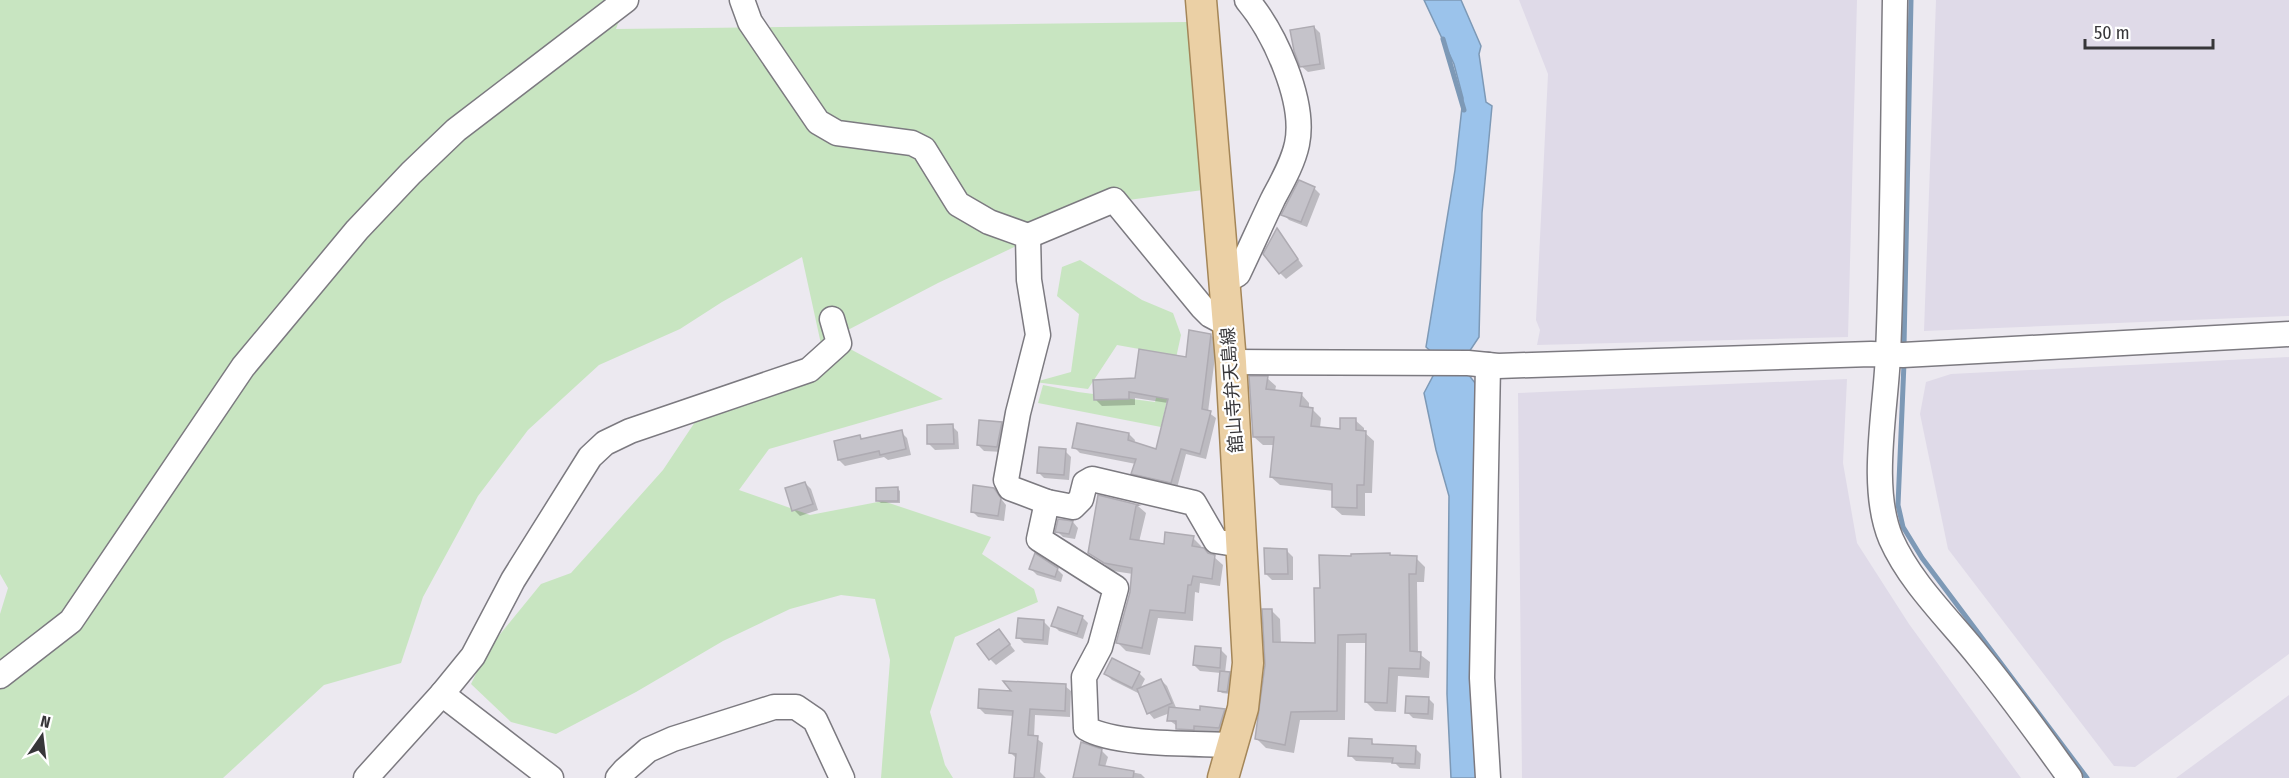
<svg xmlns="http://www.w3.org/2000/svg" width="2289" height="778" font-family="'Fira Sans Condensed','Noto Sans JP',sans-serif">
<rect width="100%" height="100%" fill="#ece9f0"/>
<!-- built -->
<g fill="#dfdae8">
<polygon points="1519,0 1857,0 1848,337 1537,345 1540,330 1536,320 1548,74"/>
<polygon points="1936,0 2289,0 2289,316 1924,331"/>
<polygon points="2289,357 2289,654 2135,767 2114,766 1948,549 1920,414 1926,382 1951,374"/>
<polygon points="1847,379 1843,463 1857,543 1909,624 2021,778 1522,778 1518,393"/>
<polygon points="2289,695 2289,778 2176,778"/>
</g>
<!-- green -->
<g fill="#c8e5c1">
<polygon points="0,0 616,0 623,10 616,29 1187,22 1203,190 1121,201 1114,200 938,283 821,344 802,257 722,302 680,329 599,365 528,430 478,496 423,597 401,663 324,685 223,778 0,778 0,614 8,588 0,574"/>
<polygon points="1080,260 1142,300 1173,313 1181,335 1161,427 1038,403 1043,385 1078,392 1155,402 1167,354 1117,345 1088,389 1035,382 1071,372 1079,314 1057,296 1062,267"/>
<polygon points="839,343 943,399 769,449 739,490 810,515 883,501 991,537 982,554 1034,589 1038,602 955,637 930,712 945,765 953,778 881,778 890,660 875,599 841,595 790,609 723,641 636,692 556,734 511,722 471,684 488,649 541,584 571,573 663,470 701,413"/>
</g>
<!-- water -->
<polygon fill="#9bc3eb" stroke="#7d99b6" stroke-width="1.5" points="1424,0 1461,0 1481,46 1479,54 1486,102 1492,106 1482,213 1479,337 1467,355 1468,374 1479,388 1480,778 1451,778 1447,694 1449,496 1436,450 1424,393 1435,372 1435,355 1426,347 1455,170 1463,98 1454,64"/>
<!-- shadow -->
<g fill="#0003">
<polygon points="1314,27 1320,33 1325,69 1308,72 1301,66"/>
<polygon points="1314,188 1320,194 1307,227 1289,220 1283,214"/>
<polygon points="1277,230 1303,266 1286,279 1280,273"/>
<polygon points="1211,335 1217,341 1208,412 1216,418 1206,459 1186,454 1177,488 1139,479 1133,473 1136,464 1080,453 1074,447 1129,434 1135,440 1134,444 1157,451 1168,403 1135,398 1135,405 1102,406 1096,400 1136,380 1187,359"/>
<polygon points="1267,378 1276,386 1275,391 1301,394 1309,403 1309,409 1312,409 1321,418 1320,428 1341,431 1355,420 1364,428 1364,432 1374,441 1372,493 1365,493 1365,516 1342,515 1333,507 1334,491 1280,485 1271,477 1275,445 1263,445 1254,437"/>
<polygon points="1001,423 1007,429 1003,452 984,451 978,445"/>
<polygon points="952,426 958,432 959,449 935,450 929,444"/>
<polygon points="901,432 907,438 911,455 888,460 884,457 845,466 839,460 859,437 863,440"/>
<polygon points="1065,451 1071,457 1069,480 1044,478 1038,472"/>
<polygon points="805,483 811,489 818,510 800,516 794,510"/>
<polygon points="898,489 900,491 900,503 881,503 878,501"/>
<polygon points="994,490 1006,505 1004,521 978,517 972,511"/>
<polygon points="1100,497 1138,506 1146,513 1139,542 1165,546 1193,538 1201,546 1200,549 1214,557 1223,565 1220,586 1200,583 1199,593 1195,592 1193,621 1158,618 1150,655 1126,651 1118,643 1131,592 1133,574 1113,571 1090,553"/>
<polygon points="1073,522 1078,528 1075,539 1063,537 1057,531"/>
<polygon points="1287,551 1293,557 1293,580 1272,580 1266,574"/>
<polygon points="1391,556 1416,558 1425,567 1424,582 1417,582 1418,653 1430,662 1429,678 1398,676 1396,712 1375,711 1366,702 1367,643 1346,643 1345,720 1300,720 1294,753 1266,748 1257,739 1271,610 1280,619 1281,644 1317,645 1321,590"/>
<polygon points="1031,569 1057,569 1063,575 1061,582 1037,575"/>
<polygon points="1082,617 1088,623 1083,639 1059,631 1053,625"/>
<polygon points="1044,622 1050,628 1048,645 1024,643 1018,637"/>
<polygon points="999,630 1015,651 996,665 990,659"/>
<polygon points="1221,650 1227,656 1225,673 1231,676 1230,694 1222,693 1220,691 1221,673 1200,671 1194,665"/>
<polygon points="1139,673 1145,679 1140,689 1161,680 1167,686 1177,710 1201,712 1224,710 1230,716 1225,733 1200,731 1199,735 1183,734 1177,726 1169,720 1170,713 1154,719 1149,713 1139,691 1138,693 1112,680 1106,674"/>
<polygon points="1065,686 1071,691 1070,717 1035,715 1034,737 1043,743 1040,772 1046,778 1015,778 1017,759 1011,753 1014,716 985,714 979,708 1014,693"/>
<polygon points="1428,698 1434,704 1433,720 1413,718 1407,712"/>
<polygon points="1371,741 1376,746 1415,748 1421,754 1420,769 1400,768 1395,763 1356,761 1350,755"/>
<polygon points="1102,751 1108,757 1105,767 1141,774 1145,778 1073,778"/>
</g>
<g fill="none" stroke-linecap="round" stroke-linejoin="round">
<!-- stream -->
<g stroke="#7d99b6" stroke-width="5">
<polyline points="1443,39 1464,110"/>
<polyline points="1904,347 1911,0"/>
<polyline points="1904,363 1898,505 1903,527 1922,558 2087,778"/>
</g>
</g>
<!-- building -->
<g fill="#c5c3ca" stroke="#aeabb2" stroke-width="1.5">
<polygon points="1314,26 1320,64 1300,67 1294,51 1290,30"/>
<polygon points="1299,180 1315,187 1301,222 1281,215"/>
<polygon points="1277,228 1298,259 1279,274 1263,254"/>
<polygon points="1189,330 1211,334 1202,409 1211,411 1200,454 1181,449 1171,483 1131,474 1136,459 1072,448 1077,423 1129,433 1128,440 1156,449 1168,399 1129,392 1129,399 1094,400 1093,380 1135,378 1139,349 1186,357"/>
<polygon points="1249,376 1268,376 1266,389 1302,393 1300,406 1313,408 1311,426 1340,429 1340,418 1356,418 1356,430 1366,431 1364,485 1357,485 1357,508 1332,507 1332,484 1270,477 1274,437 1253,437"/>
<polygon points="979,420 1002,422 997,447 977,445"/>
<polygon points="953,424 954,444 927,444 927,425"/>
<polygon points="902,430 906,449 880,455 879,451 838,460 834,441 860,435 861,439"/>
<polygon points="1039,447 1066,449 1064,475 1037,473"/>
<polygon points="805,482 813,504 792,511 785,488"/>
<polygon points="973,485 994,488 1001,498 998,516 971,512"/>
<polygon points="898,487 898,501 876,501 876,488"/>
<polygon points="1098,495 1139,505 1136,506 1130,539 1164,544 1165,532 1194,536 1192,546 1204,548 1208,553 1215,555 1212,579 1193,576 1191,585 1188,585 1185,613 1150,610 1142,648 1116,643 1130,592 1132,568 1104,563 1088,553"/>
<polygon points="1058,519 1073,521 1069,534 1055,532"/>
<polygon points="1264,548 1287,549 1288,574 1265,574"/>
<polygon points="1035,553 1058,568 1055,577 1029,569"/>
<polygon points="1390,553 1390,555 1417,556 1416,574 1409,574 1410,651 1421,652 1420,669 1389,668 1387,703 1365,702 1366,634 1338,635 1337,711 1291,712 1285,745 1255,739 1265,665 1262,609 1272,609 1273,642 1315,643 1314,588 1320,588 1319,555 1351,556 1351,554"/>
<polygon points="1058,607 1083,616 1077,634 1051,626"/>
<polygon points="1018,618 1044,620 1043,640 1016,638"/>
<polygon points="999,629 1010,644 989,660 977,644"/>
<polygon points="1195,646 1221,648 1220,668 1193,665"/>
<polygon points="1112,658 1140,672 1132,688 1104,674"/>
<polygon points="1220,671 1230,672 1227,692 1218,691"/>
<polygon points="1161,679 1172,703 1147,714 1137,689"/>
<polygon points="1003,681 1066,684 1065,711 1030,709 1028,735 1038,736 1034,778 1014,778 1016,754 1009,753 1013,711 978,708 979,689 1011,691"/>
<polygon points="1406,696 1429,697 1428,714 1405,713"/>
<polygon points="1200,706 1225,709 1219,728 1194,726 1194,730 1176,729 1176,721 1167,721 1169,707 1200,710"/>
<polygon points="1349,738 1372,739 1372,744 1416,746 1415,764 1392,763 1393,758 1348,756"/>
<polygon points="1081,742 1102,749 1099,765 1134,771 1133,778 1073,778"/>
</g>
<g fill="none" stroke-linecap="round" stroke-linejoin="round">
<!-- minor casing -->
<g stroke="#7c7a80" stroke-width="27">
<g id="minor">
<polyline points="742,0 750,22 818,122 837,133 912,143 924,149 958,204 989,222 1028,236 1029,280 1038,335 1018,413 1006,480 1010,488 1047,502 1073,507 1081,499 1085,483 1092,479 1194,503 1216,541 1242,545"/>
<path d="M 1895,0 C 1893,118 1893,236 1888,354 C 1886,410 1869,487 1891,539 C 1911,584 1950,620 1980,658 C 2012,697 2041,738 2070,778"/>
<polyline points="1028,236 1114,200 1202,307 1210,315 1227,324"/>
<path d="M 1224,282 L 1238,274 C 1250,249 1261,224 1273,199 C 1282,182 1293,163 1297,144 C 1306,101 1274,32 1247,0"/>
<polyline points="1231,362 1468,363 1498,366 1871,354 1903,355 2289,334"/>
<polyline points="1488,365 1482,678 1488,778"/>
<path d="M 1047,502 L 1039,539 L 1116,588 L 1100,647 L 1084,677 L 1086,728 C 1116,746 1196,743 1233,745"/>
<polyline points="0,676 71,621 243,367 357,230 411,173 456,130 626,0"/>
<polyline points="442,694 551,778"/>
<polyline points="366,778 442,694 473,656 513,580 590,457 605,443 630,431 809,370 839,343 832,319"/>
<polyline points="618,778 625,770 648,750 673,739 774,707 796,707 815,720 842,778"/>
</g>
</g>
<!-- major casing -->
<g stroke="#a48658" stroke-width="33">
<polyline id="major" points="1201,0 1231,362 1248,663 1243,708 1223,778"/>
</g>
<!-- minor -->
<use href="#minor" stroke="#fff" stroke-width="24"/>
<!-- major -->
<use href="#major" stroke="#ebd0a5" stroke-width="30"/>
</g>
<g text-anchor="middle" stroke-width="4.5" stroke-linejoin="round" paint-order="stroke">
<!-- street labels -->
<g font-size="18" fill="#373639" stroke="#fff">
<text transform="translate(1232 390) rotate(-94)" y="6">舘山寺弁天島線</text>
</g>
</g>
<!-- north arrow -->
<g transform="translate(42 736) rotate(14)" stroke="#ffffff" stroke-width="4.5" paint-order="stroke">
<path d="M0-4.5L10 22L0 15L-10 22Z" fill="#373639"/>
<text y="-9" font-size="16" font-weight="bold" text-anchor="middle" fill="#373639">N</text>
</g>
<!-- scale -->
<path d="M2085 39v9h128v-9" fill="none" stroke="#373639" stroke-width="3"/>
<text x="2094" y="39" font-size="18" fill="#373639" stroke="#ffffff" stroke-width="4.5" paint-order="stroke">50 m</text>
</svg>
